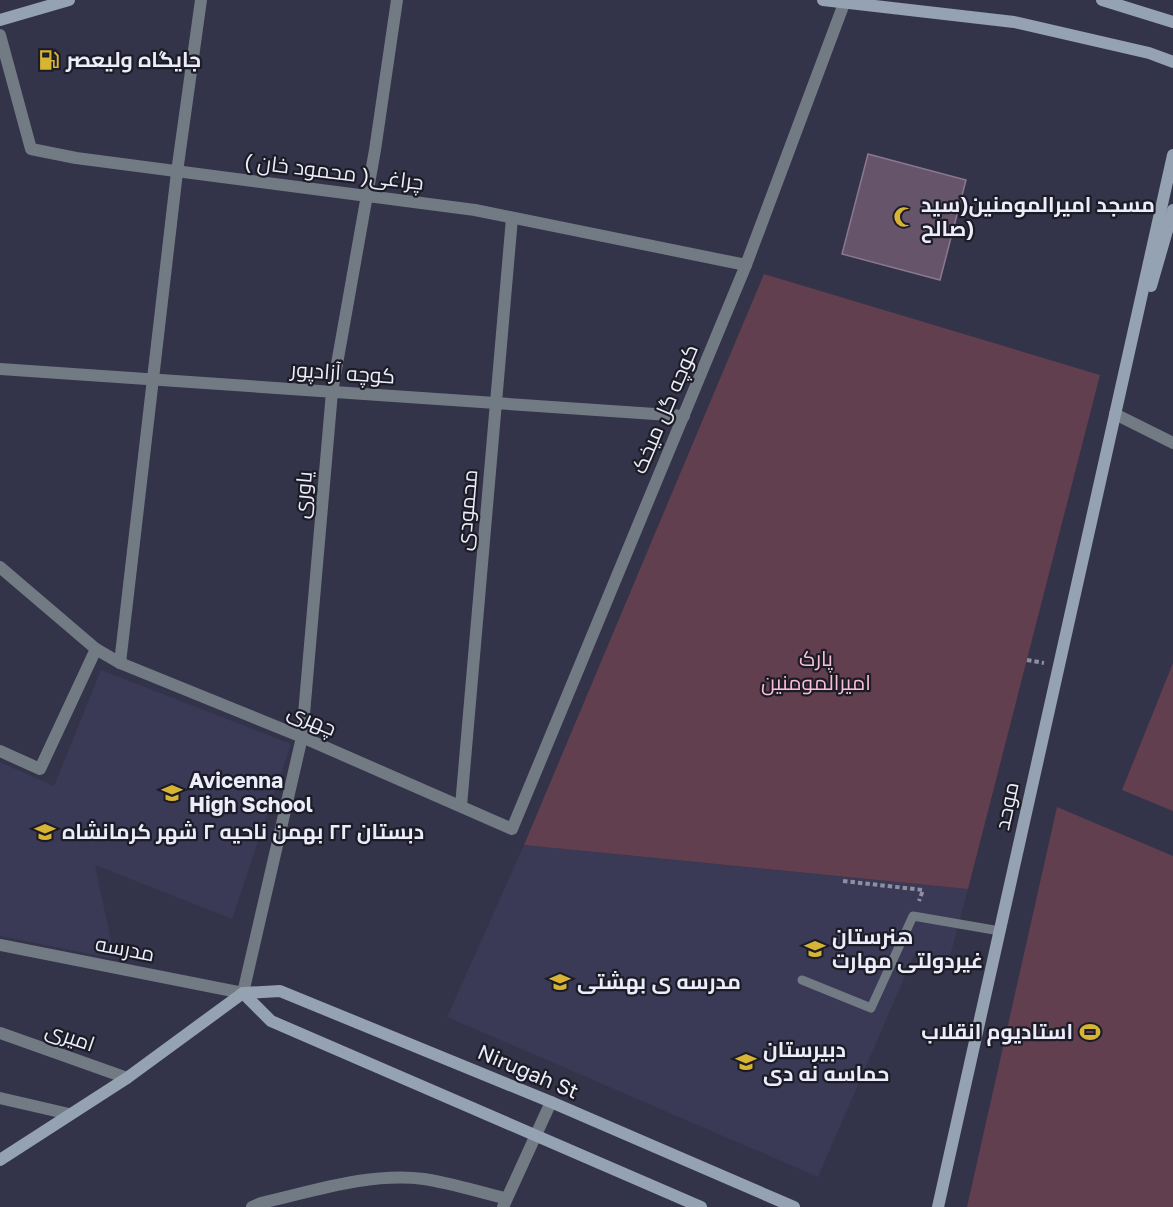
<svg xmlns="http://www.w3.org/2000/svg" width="1173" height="1207" font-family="'Golos Text',Cairo,sans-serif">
<rect width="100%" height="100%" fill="#333349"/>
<!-- built -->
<g fill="#3a3956">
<polygon points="101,670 291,744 232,919 95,865 115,959 0,936 0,762 54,786"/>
<polygon points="524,845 704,863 968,889 949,960 916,951 818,1177 447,1017"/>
</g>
<!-- green -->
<g fill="#613f4e">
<polygon points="764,274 1100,375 968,889 524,845"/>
<polygon points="1173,663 1173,811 1122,790"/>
<polygon points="1057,807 1173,856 1173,1207 967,1207"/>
</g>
<!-- building -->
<polygon fill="#65546a" stroke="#8a788f" stroke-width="1.5" points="868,154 966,180 940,280 842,254"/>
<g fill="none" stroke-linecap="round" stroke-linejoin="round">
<!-- path -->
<g stroke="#8f8fa2" stroke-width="4" stroke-dasharray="4.5 3" stroke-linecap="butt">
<polyline points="1027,660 1044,663"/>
<polyline points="843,881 923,890 919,901"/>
</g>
<!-- lane -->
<polyline stroke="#727b84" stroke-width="9" points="802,980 871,1008 913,916 1000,931"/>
<!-- street -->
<g stroke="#727b84" stroke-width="12">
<polyline points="0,35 31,149 76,158 475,210 746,265"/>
<polyline points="0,369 684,416"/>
<polyline points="1115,414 1173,443"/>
<polyline points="0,567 96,649 120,663 302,737 512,829 746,265 845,1"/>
<polyline points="120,663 177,172 201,0"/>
<polyline points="0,751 40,769 96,649"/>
<polyline points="461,806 512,218"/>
<polyline points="0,945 243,993 302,737 332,392 375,150 397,0"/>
<polyline points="0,1033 127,1078"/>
<polyline points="0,1098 69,1114"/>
<path d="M 252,1207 L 261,1203 C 314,1191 370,1172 424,1179 C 451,1183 479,1192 505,1198"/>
<polyline points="503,1207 551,1102"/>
</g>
<!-- secondary -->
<g stroke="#94a2b1" stroke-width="12">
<polyline points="823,0 1014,22 1149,53 1173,62"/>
<polyline points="1102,0 1173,22"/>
<polyline points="0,20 69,0"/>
<polyline points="1151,286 1173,210"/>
<polyline points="243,993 271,1021 701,1207"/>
<polyline points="0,1160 127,1078 243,993 280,991 551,1102 794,1207"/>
<polyline points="938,1207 1173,155"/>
</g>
</g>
<!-- icons -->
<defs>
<g id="fuel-bare" transform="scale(1.62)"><path d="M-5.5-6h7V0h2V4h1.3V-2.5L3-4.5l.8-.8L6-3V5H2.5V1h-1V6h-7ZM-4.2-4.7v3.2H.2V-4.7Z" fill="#d7b434" stroke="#1c1c26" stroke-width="2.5" paint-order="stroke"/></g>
<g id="mosque-bare" transform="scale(1.62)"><path d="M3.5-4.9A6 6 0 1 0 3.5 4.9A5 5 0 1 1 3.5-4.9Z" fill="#d7b434" stroke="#1c1c26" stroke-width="2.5" paint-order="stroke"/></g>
<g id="school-bare" transform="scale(1.62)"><path d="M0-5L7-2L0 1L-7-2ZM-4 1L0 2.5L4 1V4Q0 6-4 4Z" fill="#d7b434" stroke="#1c1c26" stroke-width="2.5" paint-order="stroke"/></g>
<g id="stadium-bare" transform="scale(1.62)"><path d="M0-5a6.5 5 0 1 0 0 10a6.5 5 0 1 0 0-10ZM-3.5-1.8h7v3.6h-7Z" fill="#d7b434" stroke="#1c1c26" stroke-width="2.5" paint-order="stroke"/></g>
</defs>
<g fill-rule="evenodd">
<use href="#fuel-bare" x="49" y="60"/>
<use href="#mosque-bare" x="904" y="217"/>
<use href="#school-bare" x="172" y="793"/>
<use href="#school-bare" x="45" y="832"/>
<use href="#school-bare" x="815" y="949"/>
<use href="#school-bare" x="560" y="982"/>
<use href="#stadium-bare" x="1090" y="1032"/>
<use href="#school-bare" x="746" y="1062"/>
</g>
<g text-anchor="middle" stroke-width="4.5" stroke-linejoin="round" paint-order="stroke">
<!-- poi labels -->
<g font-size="21" font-weight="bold" fill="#ececfb" stroke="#1c1c26" text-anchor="start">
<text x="66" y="67">جایگاه ولیعصر</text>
<text x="921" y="212">مسجد امیرالمومنین(سید<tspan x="921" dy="24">صالح)</tspan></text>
<text x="189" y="788">Avicenna<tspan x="189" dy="24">High School</tspan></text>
<text x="62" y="839">دبستان ۲۲ بهمن ناحیه ۲ شهر کرمانشاه</text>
<text x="832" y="944">هنرستان<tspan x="832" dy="24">غیردولتی مهارت</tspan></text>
<text x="577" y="989">مدرسه ی بهشتی</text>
<text x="1073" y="1039" text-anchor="end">استادیوم انقلاب</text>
<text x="763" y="1057">دبیرستان<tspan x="763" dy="24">حماسه نه دی</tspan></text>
</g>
<!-- street labels -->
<g font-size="21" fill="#ececfb" stroke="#1c1c26">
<text transform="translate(334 172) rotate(7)" y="7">چراغی( محمود خان )</text>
<text transform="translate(343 373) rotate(4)" y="7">کوچه آزادپور</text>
<text transform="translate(665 409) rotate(-67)" y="7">کوچه گل میخک</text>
<text transform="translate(303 495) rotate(-85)" y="7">یاوری</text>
<text transform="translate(467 510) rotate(-85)" y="7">محمودی</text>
<text transform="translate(312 720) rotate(23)" y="7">چهری</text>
<text transform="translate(1007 806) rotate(-78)" y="7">موحد</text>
<text transform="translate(125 949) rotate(11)" y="7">مدرسه</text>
<text transform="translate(70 1037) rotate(19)" y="7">امیری</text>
<text transform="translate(528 1072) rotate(23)" y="7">Nirugah St</text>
</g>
<!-- park labels -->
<g font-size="21" fill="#fbbed8" stroke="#1c1c26">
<text x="816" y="666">پارک<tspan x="816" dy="24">امیرالمومنین</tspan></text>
</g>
</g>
</svg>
